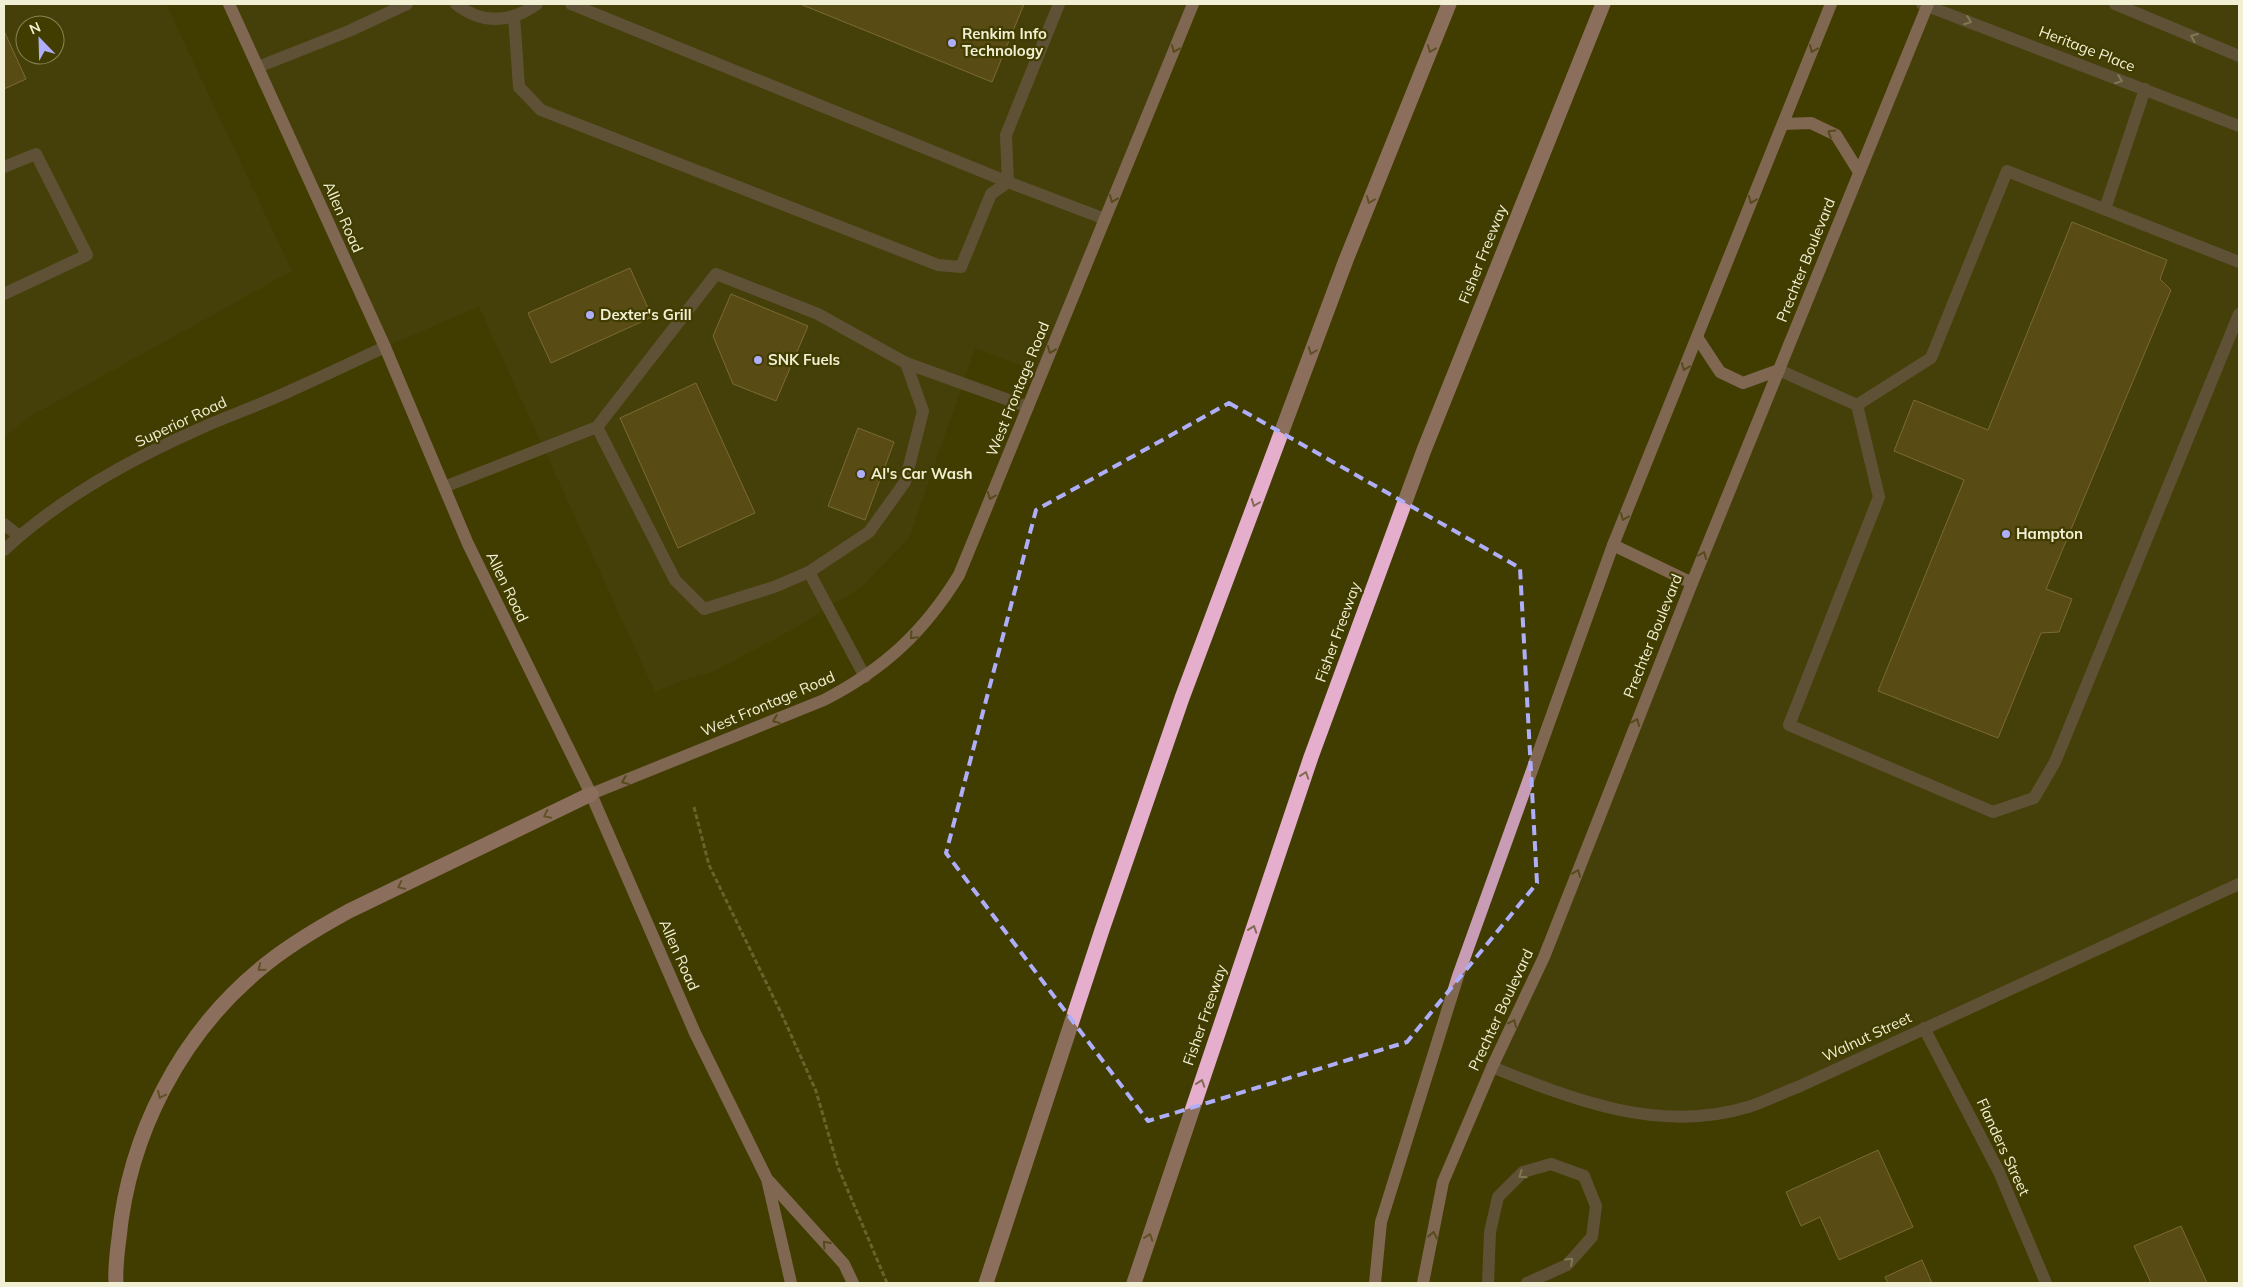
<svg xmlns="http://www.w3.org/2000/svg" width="2243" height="1287" font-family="Mulish,sans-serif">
<rect width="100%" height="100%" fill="#413c00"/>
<!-- built -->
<g fill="#494514" fill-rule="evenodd">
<path d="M 4,4 L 166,4 L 292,271 L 29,417 L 4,438 ZM 25,25 L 55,25 L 55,55 L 25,55 Z"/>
<polygon points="229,4 1193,4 1042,374 947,337 975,349 909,538 860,588 792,630 710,673 689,678 655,692 479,307 497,299 385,347"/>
<polygon points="1928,4 2239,4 2239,884 1798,1087 1714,1114 1627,1113 1492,1067"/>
</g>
<!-- building -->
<g fill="#745d2b" stroke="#bda370">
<polygon points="800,4 1024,4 992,82"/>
<polygon points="4,31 26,79 4,89"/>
<polygon points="2072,222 2167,260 2160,279 2171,290 2046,589 2072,599 2059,632 2041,633 1998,738 1878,691 1964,480 1894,451 1914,400 1988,430"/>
<polygon points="630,268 652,317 551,363 528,313"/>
<polygon points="731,294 808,326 776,401 733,384 713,336"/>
<polygon points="696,383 755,513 678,548 620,418"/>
<polygon points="858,428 894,442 865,520 828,506"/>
<polygon points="1878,1150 1913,1227 1839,1260 1820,1217 1801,1226 1786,1192"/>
<polygon points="2181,1226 2207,1283 2151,1283 2134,1246"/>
<polygon points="1922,1260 1932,1283 1888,1283 1885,1277"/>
</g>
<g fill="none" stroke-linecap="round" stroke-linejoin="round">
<!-- path -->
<polyline stroke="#959265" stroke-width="3" stroke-dasharray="5 2.5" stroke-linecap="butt" points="694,807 709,865 783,1017 816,1091 838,1167 887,1283"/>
<!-- minor -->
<g stroke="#836c79" stroke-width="12">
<path d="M 456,4 C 483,25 510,23 537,4"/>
<polyline points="571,4 1008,182 1006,135 1059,4"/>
<polyline points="1922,4 2239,126"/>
<polyline points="2115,4 2239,56"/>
<polyline points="514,16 519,87 541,110 938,265 961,267 991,194 1008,182 1105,219"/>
<polyline points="258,67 349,31 407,4"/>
<polyline points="4,167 36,154 87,255 4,294"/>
<polyline points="2105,209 2145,89"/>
<polyline points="906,363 1028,407"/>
<polyline points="1779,370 1857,405"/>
<polyline points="1857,405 1879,497 1789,725 1993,812 2034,798 2055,762 2239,314"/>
<polyline points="1857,405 1931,358 2007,171 2239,262"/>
<polyline points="444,487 597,427 675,580 704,609 774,587 809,572 869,532 905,482 923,411 906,363 818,314 716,274 597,427"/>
<polyline points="4,524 19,536"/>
<path d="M 4,550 C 58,500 129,460 197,430 C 220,419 244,411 267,401 C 307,384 346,365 385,347"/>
<polyline points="809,572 865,677"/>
<polyline points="1924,1028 1999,1172 2046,1283"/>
<path d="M 1492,1067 C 1573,1100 1660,1134 1748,1107 C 1765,1102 1781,1093 1798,1087 L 2239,884"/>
<polyline points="1488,1283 1490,1232 1498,1197 1523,1172 1551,1164 1584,1176 1596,1206 1592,1237 1567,1265 1527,1283"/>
</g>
<!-- major -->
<g stroke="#c99cb5" stroke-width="12">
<polyline points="229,4 385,347 468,544 591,794 695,1033 767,1179 791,1283"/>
<polyline points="1783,124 1811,123 1836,135 1859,172"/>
<polyline points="1697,337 1720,372 1743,383 1779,370"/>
<polyline points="1613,545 1692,583"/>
<path d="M 591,794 L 824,700 C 884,669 924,632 959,575 L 1193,4"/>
<polyline points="769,1181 844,1264 853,1283"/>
<polyline points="1375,1283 1381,1222 1458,976 1613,545 1831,4"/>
<polyline points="1423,1283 1443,1182 1492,1067 1544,957 1692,583 1928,4"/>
</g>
<!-- highway -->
<g stroke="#e5aecd" stroke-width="15">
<path d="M 116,1283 C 115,1268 117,1253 119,1238 C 129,1135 180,1035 260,969 C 287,946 318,928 349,911 L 591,794"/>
<polyline points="986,1283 1102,930 1182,698 1346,260 1449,4"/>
<polyline points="1134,1283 1311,757 1424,450 1603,4"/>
</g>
</g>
<!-- one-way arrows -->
<defs><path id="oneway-chevron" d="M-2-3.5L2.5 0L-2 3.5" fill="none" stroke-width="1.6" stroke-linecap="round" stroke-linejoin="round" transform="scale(1.25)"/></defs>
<g stroke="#cbc2b4">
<use href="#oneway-chevron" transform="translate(1968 21) rotate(21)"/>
<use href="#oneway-chevron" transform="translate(2194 37) rotate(-157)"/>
<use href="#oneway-chevron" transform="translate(2119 80) rotate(21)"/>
<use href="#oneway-chevron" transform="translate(1522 1175) rotate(145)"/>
<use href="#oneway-chevron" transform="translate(1570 1261) rotate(-43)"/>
</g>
<g stroke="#715e3f">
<use href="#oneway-chevron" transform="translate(1175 49) rotate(112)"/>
<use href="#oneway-chevron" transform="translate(1813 49) rotate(112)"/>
<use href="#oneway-chevron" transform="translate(1831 133) rotate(-148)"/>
<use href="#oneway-chevron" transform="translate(1113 199) rotate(112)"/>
<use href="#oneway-chevron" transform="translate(1752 200) rotate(112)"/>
<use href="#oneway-chevron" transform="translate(1051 350) rotate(112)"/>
<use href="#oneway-chevron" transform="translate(1685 367) rotate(112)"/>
<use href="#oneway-chevron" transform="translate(991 496) rotate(112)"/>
<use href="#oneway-chevron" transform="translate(1624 517) rotate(112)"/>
<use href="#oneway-chevron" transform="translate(1703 555) rotate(-68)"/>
<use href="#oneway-chevron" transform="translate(913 636) rotate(133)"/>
<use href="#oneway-chevron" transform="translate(776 720) rotate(158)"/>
<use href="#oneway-chevron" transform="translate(1636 722) rotate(-68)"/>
<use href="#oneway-chevron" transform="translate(625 781) rotate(158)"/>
<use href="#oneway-chevron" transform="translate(1577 873) rotate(-68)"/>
<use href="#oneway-chevron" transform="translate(1513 1023) rotate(-65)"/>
<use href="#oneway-chevron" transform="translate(1433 1235) rotate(-79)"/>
<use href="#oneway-chevron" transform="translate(826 1244) rotate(-132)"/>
</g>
<g stroke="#836a52">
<use href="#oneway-chevron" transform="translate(1431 49) rotate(112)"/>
<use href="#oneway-chevron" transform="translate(1370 200) rotate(112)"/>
<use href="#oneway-chevron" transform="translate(1312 351) rotate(111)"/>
<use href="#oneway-chevron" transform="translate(1255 503) rotate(111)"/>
<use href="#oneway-chevron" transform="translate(1305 775) rotate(-71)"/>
<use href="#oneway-chevron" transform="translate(547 815) rotate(154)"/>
<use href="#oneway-chevron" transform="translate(401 886) rotate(154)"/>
<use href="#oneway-chevron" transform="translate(1253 929) rotate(-71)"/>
<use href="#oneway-chevron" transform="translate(261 968) rotate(141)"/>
<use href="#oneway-chevron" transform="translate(1201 1083) rotate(-71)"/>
<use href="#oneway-chevron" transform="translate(161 1095) rotate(115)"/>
<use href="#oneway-chevron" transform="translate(1149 1237) rotate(-71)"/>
</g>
<!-- marked area -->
<path d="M0 0H2243V1287H0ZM 1229,403 L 1520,568 L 1537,883 L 1407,1042 L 1148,1121 L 946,853 L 1036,510 Z" fill="#413c00" fill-opacity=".55" fill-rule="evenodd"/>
<path fill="none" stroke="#afaefa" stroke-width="4" stroke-dasharray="10 6" stroke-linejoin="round" d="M 1229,403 L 1520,568 L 1537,883 L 1407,1042 L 1148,1121 L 946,853 L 1036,510 Z"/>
<!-- markers -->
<g fill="#afaefa" stroke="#413c00" stroke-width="2">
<circle cx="952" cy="43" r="5"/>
<circle cx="590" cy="315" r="5"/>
<circle cx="758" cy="360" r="5"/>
<circle cx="861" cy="474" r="5"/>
<circle cx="2006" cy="534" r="5"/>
</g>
<g text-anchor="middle" stroke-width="4.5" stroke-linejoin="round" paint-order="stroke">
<!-- poi labels -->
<g font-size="15" font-weight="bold" fill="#f2f0d4" stroke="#413c00" text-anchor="start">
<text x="962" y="39">Renkim Info<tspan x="962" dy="17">Technology</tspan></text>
<text x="600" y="320">Dexter's Grill</text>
<text x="768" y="365">SNK Fuels</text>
<text x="871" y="479">Al's Car Wash</text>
<text x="2016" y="539">Hampton</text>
</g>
<!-- street labels -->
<g font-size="15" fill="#f2f0d4" stroke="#413c00">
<text transform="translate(2087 49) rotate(21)" y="5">Heritage Place</text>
<text transform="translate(343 217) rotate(66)" y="5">Allen Road</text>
<text transform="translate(1483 254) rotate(-68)" y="5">Fisher Freeway</text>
<text transform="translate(1806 260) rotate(-68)" y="5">Prechter Boulevard</text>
<text transform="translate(1018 389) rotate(-68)" y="5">West Frontage Road</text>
<text transform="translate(181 422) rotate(-25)" y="5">Superior Road</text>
<text transform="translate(507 587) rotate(64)" y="5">Allen Road</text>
<text transform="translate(1338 632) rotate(-70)" y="5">Fisher Freeway</text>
<text transform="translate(1653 636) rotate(-68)" y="5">Prechter Boulevard</text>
<text transform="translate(768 704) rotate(-23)" y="5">West Frontage Road</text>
<text transform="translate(679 955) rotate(66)" y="5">Allen Road</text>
<text transform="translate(1501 1010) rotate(-65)" y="5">Prechter Boulevard</text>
<text transform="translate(1205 1015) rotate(-71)" y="5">Fisher Freeway</text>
<text transform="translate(1867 1037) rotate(-25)" y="5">Walnut Street</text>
<text transform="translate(2003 1147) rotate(65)" y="5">Flanders Street</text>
</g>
</g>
<!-- border -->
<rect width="2243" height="1287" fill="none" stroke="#f2f0d4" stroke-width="10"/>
<!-- north arrow -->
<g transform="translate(40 40) rotate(337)"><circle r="24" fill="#413c00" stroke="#888455"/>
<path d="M0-4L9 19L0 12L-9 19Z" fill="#afaefa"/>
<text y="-8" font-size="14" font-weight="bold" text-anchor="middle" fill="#f2f0d4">N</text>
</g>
</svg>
